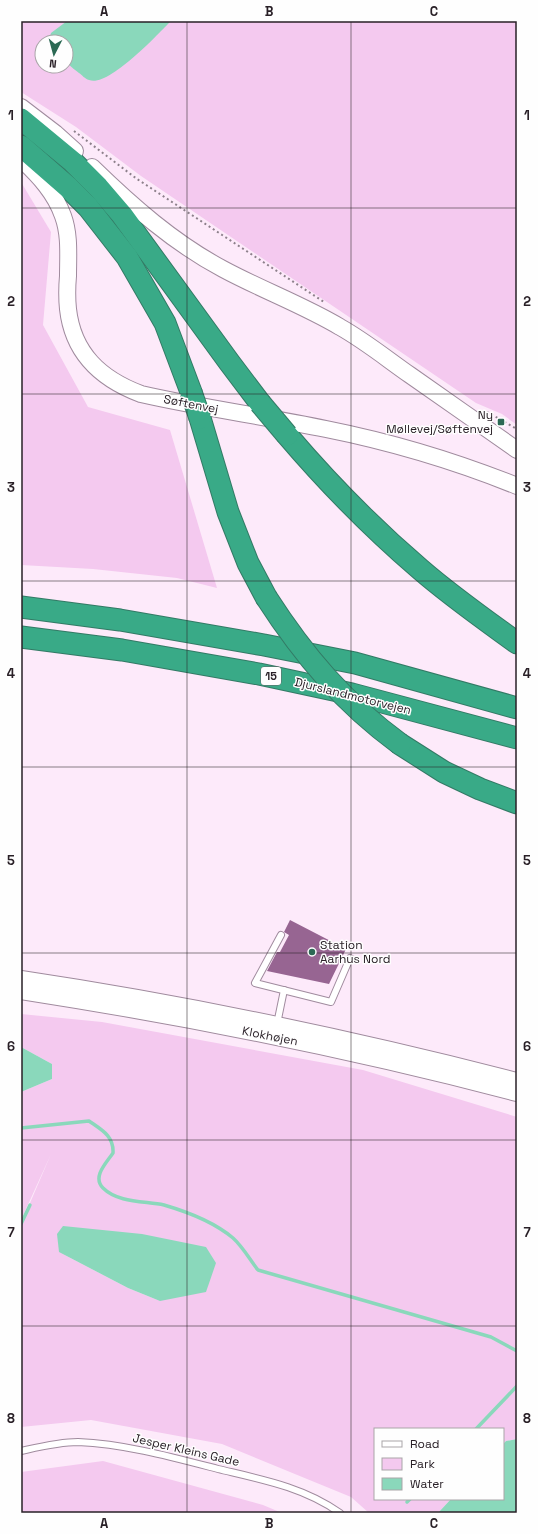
<svg xmlns="http://www.w3.org/2000/svg" width="538" height="1534" font-family="'Space Grotesk',sans-serif">
<rect width="100%" height="100%" fill="#fdeafa"/>
<!-- green -->
<g fill="#f4c9ef" fill-rule="evenodd">
<path d="M 21,21 L 517,21 L 517,425 L 502,414 L 476,403 L 141,176 L 76,127 L 21,92 ZM 42,42 L 66,42 L 66,66 L 42,66 Z"/>
<polygon points="21,182 51,232 43,325 88,407 170,430 217,588 177,578 93,569 21,565"/>
<path d="M 21,1014 L 102,1022 L 363,1070 L 517,1117 L 517,1439 L 506,1441 L 503,1444 L 503,1429 L 375,1429 L 375,1499 L 451,1499 L 438,1513 L 369,1513 L 351,1497 L 222,1444 L 91,1420 L 21,1427 L 21,1224 L 51,1154 L 21,1220 L 21,1092 L 52,1079 L 52,1064 L 21,1047 ZM 59,1252 L 160,1301 L 128,1288 Z"/>
<polygon points="103,1461 263,1505 282,1513 21,1513 21,1472"/>
</g>
<!-- water -->
<g fill="#8ad8bb">
<path d="M 67,21 L 171,21 C 157,35 108,88 89,80 C 85,79 82,75 79,73 C 63,61 66,60 66,42 L 51,42 L 49,40 L 51,33 Z"/>
<polygon points="21,1047 52,1064 52,1079 21,1092"/>
<polygon points="63,1226 142,1234 206,1247 216,1263 206,1292 160,1301 128,1288 59,1252 57,1234"/>
<polygon points="517,1439 517,1513 438,1513 451,1499 503,1499 503,1444 506,1441"/>
</g>
<g fill="none" stroke-linecap="round" stroke-linejoin="round">
<!-- stream -->
<g stroke="#8ad8bb" stroke-width="3.5">
<path d="M 21,1128 L 89,1121 C 102,1130 114,1136 113,1153 C 106,1163 92,1177 103,1188 C 118,1203 145,1201 164,1205 C 188,1212 214,1222 233,1238 C 243,1247 250,1260 258,1270 L 491,1337 L 517,1351"/>
<polyline points="21,1224 30,1205"/>
<polyline points="476,1429 517,1386"/>
<polyline points="407,1502 410,1499"/>
</g>
</g>
<!-- building -->
<polygon fill="#976592" points="290,920 346,949 329,984 267,971 277,952 280,952 289,935 284,932"/>
<g fill="none" stroke-linecap="round" stroke-linejoin="round">
<!-- lane casing -->
<g stroke="#a08b9e" stroke-width="8">
<g id="lane">
<polyline points="281,935 255,983 331,1002 350,958"/>
<polyline points="277,1024 284,990"/>
<path d="M 21,1451 C 39,1447 59,1442 78,1442 C 125,1444 172,1457 218,1469 C 260,1479 304,1487 340,1513"/>
</g>
</g>
<!-- secondary casing -->
<g stroke="#a08b9e" stroke-width="18">
<g id="secondary">
<polyline points="21,107 55,133 75,151"/>
<path d="M 22,160 C 39,176 55,193 63,216 C 70,235 68,256 68,276 C 67,287 67,299 68,309 C 73,354 101,379 141,394 C 202,408 264,416 326,429 C 391,442 455,461 517,486"/>
<path d="M 92,167 C 132,206 174,243 223,269 C 262,290 303,305 340,327 C 365,341 387,359 410,375 C 446,400 481,425 517,450"/>
<path d="M 21,979 C 188,1004 354,1039 517,1081"/>
<path d="M 21,991 C 188,1017 354,1050 517,1093"/>
</g>
</g>
<!-- highway casing -->
<g stroke="#337a65" stroke-width="23">
<g id="highway">
<polyline points="21,119 73,162 98,187 122,215 229,362 260,403"/>
<polyline points="21,146 68,187 88,207 127,257 165,323 191,392"/>
<polyline points="200,418 228,512 248,563 266,597"/>
<path d="M 287,435 C 328,483 372,528 420,569 C 451,596 484,619 517,643"/>
<polyline points="21,607 120,620 264,645 355,663 517,708"/>
<polyline points="21,637 122,650 259,674 352,694 517,738"/>
<polyline points="400,744 444,772 480,789 517,803"/>
</g>
</g>
<!-- path -->
<g stroke="#8d808b" stroke-width="2" stroke-dasharray="2 3" stroke-linecap="butt">
<polyline points="74,131 137,179 324,302"/>
<polyline points="487,412 517,429"/>
</g>
<!-- lane -->
<use href="#lane" stroke="#fff" stroke-width="6"/>
<!-- secondary -->
<use href="#secondary" stroke="#fff" stroke-width="16"/>
<!-- highway -->
<use href="#highway" stroke="#39aa87" stroke-width="21"/>
<!-- highway-bridge casing -->
<g stroke="#337a65" stroke-width="23" stroke-linecap="butt">
<g id="highway-bridge">
<polyline points="191,392 200,418"/>
<polyline points="260,403 287,435"/>
<path d="M 266,597 C 304,656 343,702 400,744"/>
</g>
</g>
<!-- highway-bridge -->
<use href="#highway-bridge" stroke="#39aa87" stroke-width="21"/>
</g>
<!-- grid -->
<path fill="none" stroke="#292027" stroke-width="1" stroke-opacity="0.55" d="M 187,21 L 187,1513M 351,21 L 351,1513M 21,208 L 517,208M 21,394 L 517,394M 21,581 L 517,581M 21,767 L 517,767M 21,953 L 517,953M 21,1140 L 517,1140M 21,1326 L 517,1326"/>
<!-- markers -->
<g fill="#2c6954" stroke="#fefefe" stroke-width="1.5">
<rect x="497" y="418" width="8" height="8" rx="2"/>
<circle cx="312" cy="952" r="4"/>
</g>
<g text-anchor="middle" stroke-width="3" stroke-linejoin="round" paint-order="stroke">
<!-- shield labels -->
<rect fill="#fefefe" stroke="#696368" stroke-width="1" x="261" y="667" width="20" height="18" rx="3"/>
<g font-size="11" font-weight="bold" fill="#292027">
<text x="271" y="680">15</text>
</g>
<!-- street labels -->
<g font-size="12" fill="#292027" stroke="#fefefe">
<text transform="translate(191 404) rotate(11)" y="4">Søftenvej</text>
<text transform="translate(353 696) rotate(14)" y="4">Djurslandmotorvejen</text>
<text transform="translate(270 1036) rotate(11)" y="4">Klokhøjen</text>
<text transform="translate(186 1450) rotate(13)" y="4">Jesper Kleins Gade</text>
</g>
<!-- poi labels -->
<g font-size="12" fill="#292027" stroke="#fefefe" text-anchor="end">
<text x="493" y="419">Ny<tspan x="493" dy="14">Møllevej/Søftenvej</tspan></text>
<text x="320" y="949" text-anchor="start">Station<tspan x="320" dy="14">Aarhus Nord</tspan></text>
</g>
</g>
<!-- border -->
<rect width="538" height="1534" fill="none" stroke="#fefefe" stroke-width="44"/>
<!-- legend -->
<rect x="374" y="1428" width="130" height="72" fill="#fefefe" stroke="#a9a5a8"/>
<rect x="382" y="1441" width="20" height="6" fill="#ffffff" stroke="#a9a5a8"/>
<text x="410" y="1448" font-size="12" fill="#292027">Road</text>
<rect x="382" y="1458" width="20" height="12" fill="#f4c9ef" stroke="#a9a5a8"/>
<text x="410" y="1468" font-size="12" fill="#292027">Park</text>
<rect x="382" y="1478" width="20" height="12" fill="#8ad8bb" stroke="#a9a5a8"/>
<text x="410" y="1488" font-size="12" fill="#292027">Water</text>
<!-- north arrow -->
<g transform="translate(54 54) rotate(186)"><circle r="19" fill="#fefefe" stroke="#a9a5a8"/>
<path d="M0-3L7 15L0 10L-7 15Z" fill="#2c6954"/>
<text y="-6" font-size="11" font-weight="bold" text-anchor="middle" fill="#292027">N</text>
</g>
<rect x="22" y="22" width="494" height="1490" fill="none" stroke="#292027" stroke-width="1.5"/>
<g font-size="13" text-anchor="middle" font-weight="bold" fill="#292027">
<text x="104" y="16">A</text>
<text x="269" y="16">B</text>
<text x="434" y="16">C</text>
<text x="11" y="120">1</text>
<text x="527" y="120">1</text>
<text x="11" y="306">2</text>
<text x="527" y="306">2</text>
<text x="11" y="492">3</text>
<text x="527" y="492">3</text>
<text x="11" y="678">4</text>
<text x="527" y="678">4</text>
<text x="11" y="865">5</text>
<text x="527" y="865">5</text>
<text x="11" y="1051">6</text>
<text x="527" y="1051">6</text>
<text x="11" y="1237">7</text>
<text x="527" y="1237">7</text>
<text x="11" y="1423">8</text>
<text x="527" y="1423">8</text>
<text x="104" y="1528">A</text>
<text x="269" y="1528">B</text>
<text x="434" y="1528">C</text>
</g>
</svg>
